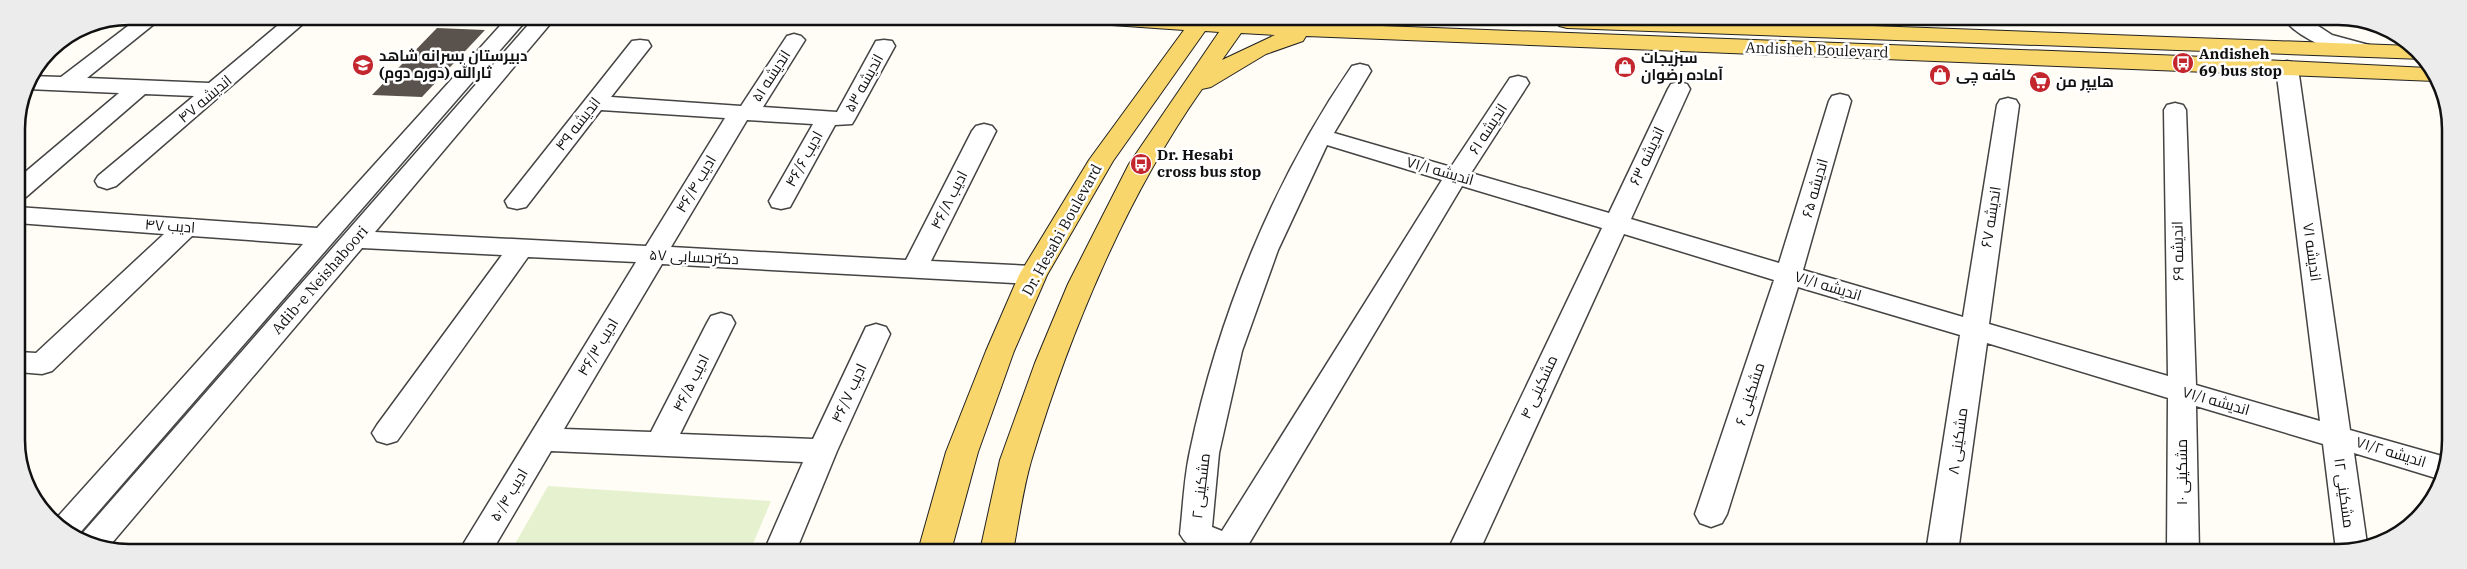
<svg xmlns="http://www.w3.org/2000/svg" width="2467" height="569" font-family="'IBM Plex Serif',Cairo,serif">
<rect width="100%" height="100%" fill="#fffdf5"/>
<!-- pitch -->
<polygon fill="#e6f2cf" points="548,486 771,501 750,551 511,551"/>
<!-- building -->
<polygon fill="#5a524d" points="437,28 485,30 422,97 372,95"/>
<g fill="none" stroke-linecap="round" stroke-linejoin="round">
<!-- minor casing -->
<g stroke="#444" stroke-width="3">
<g id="minor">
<polygon points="141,16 164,16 87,78 209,83 289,16 312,16 116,186 107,189 98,186 95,181 98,176 194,96 145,94 26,197 17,200 17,179 119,93 27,89 30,76 61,77"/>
<polygon points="508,17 529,17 78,535 53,522 303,244 192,236 52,371 42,374 18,372 18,352 36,353 164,234 17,223 17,207 317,228"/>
<polygon points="535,17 556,17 375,232 646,246 725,118 601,110 526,207 517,209 508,207 505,201 632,41 640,40 648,41 651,46 611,97 741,106 787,36 794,34 801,36 805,40 763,107 837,112 876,41 884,40 892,41 895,46 855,119 852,124 835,125 790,207 781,209 772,207 769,201 813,124 747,120 671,247 906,260 972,131 976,126 984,124 992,126 996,131 931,261 1033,266 1042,269 1046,275 1042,281 1033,284 662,264 564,429 651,432 707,323 711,316 721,313 731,316 735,323 680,434 813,439 866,327 876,324 886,327 890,334 837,451 796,551 764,551 803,462 551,451 492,551 459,551 636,262 528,257 397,441 387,444 377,441 372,433 377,425 502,255 362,248 106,550 80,536"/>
<path d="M 2283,18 L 2306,18 L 2332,35 L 2369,45 L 2372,50 L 2369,55 C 2345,60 2297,38 2283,18 Z"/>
<path d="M 2287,61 L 2295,63 L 2298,68 L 2350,430 L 2449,458 L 2439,479 L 2354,453 L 2367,544 L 2345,553 L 2337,553 L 2336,550 L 2323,444 L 2196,406 L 2199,552 L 2167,552 L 2168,398 L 1987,343 L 1958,552 L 1926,552 L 1960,335 L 1798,287 L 1727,514 L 1722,523 L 1711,527 L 1700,523 L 1695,514 L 1774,280 L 1624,234 L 1479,552 L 1447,552 L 1602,228 L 1462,186 L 1244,552 C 1222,552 1192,557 1180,534 C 1183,507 1184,478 1190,451 C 1218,317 1274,179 1352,66 L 1360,64 L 1368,66 L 1371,71 L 1334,133 L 1451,167 L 1510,78 L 1518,76 L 1526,78 L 1529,83 L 1471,173 L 1609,213 L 1668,89 L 1671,84 L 1679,82 L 1687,84 L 1690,89 L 1631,219 L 1779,263 L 1829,101 L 1832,96 L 1840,94 L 1848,96 L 1851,101 L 1803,270 L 1963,317 L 1997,105 L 2000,100 L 2008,98 L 2016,100 L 2019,105 L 1989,324 L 2168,376 L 2164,110 L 2167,105 L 2175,103 L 2183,105 L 2186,110 L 2196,385 L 2320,421 L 2276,68 L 2279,63 ZM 1327,145 L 1442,180 L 1222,531 L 1212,527 L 1219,453 L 1242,351 L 1278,250 Z"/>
</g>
</g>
<!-- major casing -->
<g stroke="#222" stroke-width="2">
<g id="major">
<path d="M 1072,17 L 1215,17 L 1228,19 L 1230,17 L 1252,17 L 1249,21 L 2183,56 L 2428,68 L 2435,81 L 1306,36 L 1303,41 L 1266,54 L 1211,87 L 1202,89 C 1126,197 1070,332 1032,458 C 1023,488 1019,520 1013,551 L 980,551 L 1000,460 L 1035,363 L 1068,284 L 1129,164 L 1219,32 L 1205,31 L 1113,161 L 1047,275 L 1014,351 L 978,452 L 951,551 L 918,551 L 946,452 L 986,351 L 1019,275 L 1089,160 L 1184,30 L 1083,23 L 1075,22 ZM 1241,33 L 1275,35 L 1222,60 Z"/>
<polygon points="1558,18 1653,18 2412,46 2418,49 2423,59 1567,28 1559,26 1556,21"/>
</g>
</g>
<!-- minor -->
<use href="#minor" fill="#fff" fill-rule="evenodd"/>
<!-- major -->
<use href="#major" fill="#f9d66b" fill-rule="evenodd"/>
</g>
<!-- icons -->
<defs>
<g id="bus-disc" transform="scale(1.125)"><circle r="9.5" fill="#c4262e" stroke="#fff"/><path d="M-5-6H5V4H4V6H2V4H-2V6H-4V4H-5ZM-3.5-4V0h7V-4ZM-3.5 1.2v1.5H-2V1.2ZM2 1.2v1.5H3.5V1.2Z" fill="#fff"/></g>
<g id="school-disc" transform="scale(1.125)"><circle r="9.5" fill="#c4262e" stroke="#fff"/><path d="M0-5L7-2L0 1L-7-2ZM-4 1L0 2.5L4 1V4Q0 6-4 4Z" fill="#fff"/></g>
<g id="shop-disc" transform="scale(1.125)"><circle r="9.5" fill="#c4262e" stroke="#fff"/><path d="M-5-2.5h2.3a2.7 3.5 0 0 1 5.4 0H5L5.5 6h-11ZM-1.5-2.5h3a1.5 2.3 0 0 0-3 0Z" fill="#fff"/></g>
<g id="supermarket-disc" transform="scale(1.125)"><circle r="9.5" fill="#c4262e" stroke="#fff"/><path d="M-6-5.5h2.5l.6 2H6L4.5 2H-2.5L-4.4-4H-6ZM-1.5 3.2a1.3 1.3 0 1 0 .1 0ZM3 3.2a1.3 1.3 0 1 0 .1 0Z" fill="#fff"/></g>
</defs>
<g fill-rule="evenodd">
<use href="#bus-disc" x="2183" y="63"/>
<use href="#school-disc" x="363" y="65"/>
<use href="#shop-disc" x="1625" y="67"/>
<use href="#shop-disc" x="1940" y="75"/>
<use href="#supermarket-disc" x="2040" y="82"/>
<use href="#bus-disc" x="1141" y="164"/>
</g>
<g text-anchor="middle" stroke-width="5" stroke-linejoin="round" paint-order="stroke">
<!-- street labels -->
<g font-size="15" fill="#111" stroke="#fff">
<text transform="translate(1817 50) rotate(2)" y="5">Andisheh Boulevard</text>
<text transform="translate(771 76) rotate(-57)" y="5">اندیشه ۵۱</text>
<text transform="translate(864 83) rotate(-61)" y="5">اندیشه ۵۳</text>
<text transform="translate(205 99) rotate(-40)" y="5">اندیشه ۴۷</text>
<text transform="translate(578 124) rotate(-52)" y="5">اندیشه ۴۹</text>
<text transform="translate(1488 129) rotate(-57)" y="5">اندیشه ۶۱</text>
<text transform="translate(1647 156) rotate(-65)" y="5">اندیشه ۶۳</text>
<text transform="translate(804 159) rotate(-61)" y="5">ادیب ۴۶/۶</text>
<text transform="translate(1440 171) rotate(16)" y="5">اندیشه ۷۱/۱</text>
<text transform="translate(696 184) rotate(-59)" y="5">ادیب ۴۶/۴</text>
<text transform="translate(1815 188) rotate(-74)" y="5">اندیشه ۶۵</text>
<text transform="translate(949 200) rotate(-63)" y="5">ادیب ۴۶/۸</text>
<text transform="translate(1991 217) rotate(-81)" y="5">اندیشه ۶۷</text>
<text transform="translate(170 226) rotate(4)" y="5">ادیب ۴۷</text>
<text transform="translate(1062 230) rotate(-61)" y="5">Dr. Hesabi Boulevard</text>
<text transform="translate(2178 251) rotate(-91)" y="5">اندیشه ۶۹</text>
<text transform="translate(2312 252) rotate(82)" y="5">اندیشه ۷۱</text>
<text transform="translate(694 257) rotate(3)" y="5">دکترحسابی ۵۷</text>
<text transform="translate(320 280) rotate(-49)" y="5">Adib-e Neishaboori</text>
<text transform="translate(1828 286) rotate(17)" y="5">اندیشه ۷۱/۱</text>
<text transform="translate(598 347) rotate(-59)" y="5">ادیب ۴۶/۳</text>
<text transform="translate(691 383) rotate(-63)" y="5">ادیب ۴۶/۵</text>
<text transform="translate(1539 387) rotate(-65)" y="5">مشکینی ۴</text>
<text transform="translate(849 393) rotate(-65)" y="5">ادیب ۴۶/۷</text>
<text transform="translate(1750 394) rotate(-72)" y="5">مشکینی ۶</text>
<text transform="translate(2216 401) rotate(16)" y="5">اندیشه ۷۱/۱</text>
<text transform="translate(1958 441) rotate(-82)" y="5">مشکینی ۸</text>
<text transform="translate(2391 452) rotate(17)" y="5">اندیشه ۷۱/۲</text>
<text transform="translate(2182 472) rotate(-90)" y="5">مشکینی ۱۰</text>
<text transform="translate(1201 486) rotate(-83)" y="5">مشکینی ۲</text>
<text transform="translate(2344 493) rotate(82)" y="5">مشکینی ۱۲</text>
<text transform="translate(509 495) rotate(-59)" y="5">ادیب ۵۰/۴</text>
</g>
<!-- poi labels -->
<g font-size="15" font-weight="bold" fill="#111" stroke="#fff" text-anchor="start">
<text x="2199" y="59">Andisheh<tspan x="2199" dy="17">69 bus stop</tspan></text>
<text x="379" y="61">دبیرستان پسرانه شاهد<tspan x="379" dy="17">ثارالله (دوره دوم)</tspan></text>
<text x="1641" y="63">سبزیجات<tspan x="1641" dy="17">آماده رضوان</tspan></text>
<text x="1956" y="80">کافه چی</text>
<text x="2056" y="87">هایپر من</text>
<text x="1157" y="160">Dr. Hesabi<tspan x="1157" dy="17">cross bus stop</tspan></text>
</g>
</g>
<!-- crop -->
<path d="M0 0H2467V569H0ZM129 25H2338A104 104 0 0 1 2442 129V440A104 104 0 0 1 2338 544H129A104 104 0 0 1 25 440V129A104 104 0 0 1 129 25Z" fill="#ececec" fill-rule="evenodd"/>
<path fill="none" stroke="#111" stroke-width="2.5" d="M129 25H2338A104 104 0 0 1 2442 129V440A104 104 0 0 1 2338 544H129A104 104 0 0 1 25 440V129A104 104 0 0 1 129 25Z"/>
</svg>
